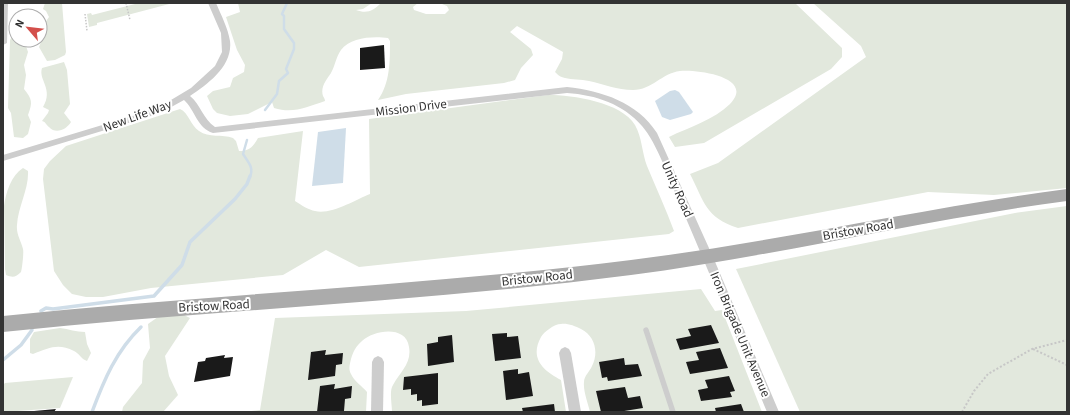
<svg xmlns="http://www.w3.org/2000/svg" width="1070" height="415" font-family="'Source Sans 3',sans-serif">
<rect width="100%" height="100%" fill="#fff"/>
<!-- green -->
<g fill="#e2e8dd">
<polygon points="45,3 62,3 66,52 65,55 55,60 47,61 39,47 46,30 44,24 49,17 46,11 43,9"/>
<polygon points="139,3 173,3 97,23 97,25 89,27 87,14 91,13 92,15"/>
<path d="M 238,3 L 372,3 L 363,9 L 356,10 C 367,14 373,11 381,3 L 418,3 L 413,7 L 414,10 L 426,14 L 445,14 L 449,10 L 447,6 L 442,4 L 443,3 L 795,3 L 842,48 L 842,57 L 831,69 L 704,143 L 675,147 L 669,137 C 689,127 714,120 730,104 C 756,77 696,69 680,71 C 662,73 652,90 633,90 C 617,90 604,84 589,81 C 581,79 572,80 565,78 C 560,77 558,75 555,72 L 562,59 L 563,52 L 517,26 L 510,32 L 531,49 L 533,55 L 521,68 L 515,80 L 504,83 L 406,94 L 378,100 C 390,83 390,62 390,41 L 388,38 C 374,36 350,37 341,50 C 336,57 335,66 331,73 C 327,79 320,87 323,96 C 324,98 325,99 325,101 C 307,107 293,114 274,108 L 272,102 L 248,114 L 230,116 L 217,113 L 213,109 L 207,96 L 213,91 L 230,87 L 233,78 L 244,72 L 245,65 L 237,50 L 226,17 L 240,12 Z"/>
<path d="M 813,3 L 1067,3 L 1067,188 L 994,195 L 928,192 L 738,228 C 705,217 705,203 690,174 L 718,163 L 866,57 L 861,46 Z"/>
<path d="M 16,21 L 16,40 L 24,40 L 28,52 L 24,65 L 26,75 L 24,89 C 32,99 33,102 28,115 L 31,122 L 28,134 L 23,138 L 14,137 L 11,113 L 8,108 L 10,40 L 13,35 L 12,23 Z"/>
<path d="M 64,62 L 67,70 L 70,104 L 64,113 L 71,122 C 67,129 56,135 49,127 C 46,125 46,122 42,121 L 48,113 L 49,110 L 43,107 C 54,89 38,80 42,68 Z"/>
<path d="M 548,95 C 573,95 621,102 635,125 C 642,137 642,153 647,166 C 656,188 666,209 674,231 L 669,234 L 359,267 L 326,250 L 283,275 L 151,288 L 103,297 L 86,297 L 72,294 L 63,285 L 54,271 L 43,179 L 44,169 L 50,161 L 66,146 L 180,109 C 189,113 190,125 199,131 C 209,138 222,134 233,138 L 236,141 L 239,151 C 249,151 253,147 258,138 L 303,131 L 295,201 C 301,205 309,210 315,211 C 331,215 355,200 370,194 L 369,119 Z"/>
<path d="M 23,168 L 28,171 C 29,189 18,207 17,225 C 16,234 21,241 23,249 C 24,252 22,269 21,272 C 16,277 13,278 6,275 L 5,269 L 4,206 C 6,192 11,176 23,168 Z"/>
<polygon points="1067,206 1067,412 800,412 736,269 1015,213"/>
<path d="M 701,289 L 715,311 L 722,310 L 762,412 L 590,412 C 588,403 583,391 584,382 C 584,376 590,371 592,366 C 599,352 595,336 581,329 C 575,326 567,323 561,324 C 554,324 544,332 541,337 C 529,359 544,371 561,380 L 566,412 L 392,412 C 392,404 389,391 393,385 C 400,372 412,363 409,347 C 406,325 374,330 362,341 C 356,346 353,352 351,359 C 350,364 348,369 351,374 C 354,381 362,386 367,392 L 366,412 L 242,412 L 260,410 L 275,318 L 466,311 Z"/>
<polygon points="165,312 180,313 190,318 165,356 169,376 178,395 163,412 122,412 123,407 142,383 143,361 150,348 148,324"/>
<path d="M 60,328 C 69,329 76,332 85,332 L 87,344 L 91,353 L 87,361 C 81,359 79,353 74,351 C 58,343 49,348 33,354 L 30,353 L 30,339 L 34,332 Z"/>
<polygon points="73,377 60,408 3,412 3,385 5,383"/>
</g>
<!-- water -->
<g fill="#cfdde8">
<polygon points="675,90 679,92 693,112 691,114 670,120 662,117 655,101 670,91"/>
<polygon points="346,128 343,183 312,186 318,132"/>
</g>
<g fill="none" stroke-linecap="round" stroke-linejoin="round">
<!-- stream-far1 -->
<g stroke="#cfdde8" stroke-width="2.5">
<polyline points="265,110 277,94 279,81 288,73 286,69 294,49 294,43 284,29 284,16 282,14 287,3"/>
<path d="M 247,140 L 243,154 C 248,162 254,167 250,177"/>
</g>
<!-- stream -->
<g stroke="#cfdde8" stroke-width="3.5">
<polyline points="41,311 46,308 53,309 154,296 182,265 190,242 235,199 247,184 250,176"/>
<polyline points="3,360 21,345 32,330"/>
<path d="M 92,412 C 104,380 116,351 141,327"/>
</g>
</g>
<!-- building -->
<g fill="#1a1a1a">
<polygon points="384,45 385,68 360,70 360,48"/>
<polygon points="711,325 719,343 680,350 676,339 691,336 688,329"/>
<polygon points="507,333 507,337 518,336 521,358 495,361 492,334"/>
<polygon points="452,335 454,362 428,366 427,344 438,342 438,337"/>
<polygon points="720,348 728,368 690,374 686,362 699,360 696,352"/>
<polygon points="326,350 325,355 343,353 342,364 336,365 335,376 308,380 311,352"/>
<polygon points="225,355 224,358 233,357 230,376 194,382 198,362 205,361 206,358"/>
<polygon points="624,358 625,365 638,364 642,376 608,381 607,377 602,378 599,362"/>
<polygon points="518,369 518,374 529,372 533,396 506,400 503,371"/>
<polygon points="438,373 438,404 422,406 422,400 417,401 417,394 411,395 411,389 403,390 404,377"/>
<polygon points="729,376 735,391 730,392 732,397 701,401 698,390 708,388 705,380"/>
<polygon points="335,384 334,389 352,386 351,398 345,399 344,411 317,412 320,386"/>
<polygon points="625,387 628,398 640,396 643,408 618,412 601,412 596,391"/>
<polygon points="554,404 555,412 523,412 522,408"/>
<polygon points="741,404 744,412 716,412 715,408"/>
<polygon points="56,409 54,412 34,412 34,411"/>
</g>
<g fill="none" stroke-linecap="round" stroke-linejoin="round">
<!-- path-far1 -->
<g stroke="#c7c7c7" stroke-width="1.5" stroke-dasharray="1.5 1.5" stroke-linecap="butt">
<polyline points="126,3 130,20"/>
<polyline points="85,14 87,31"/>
</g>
<!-- path -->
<g stroke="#c7c7c7" stroke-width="2" stroke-dasharray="2 2" stroke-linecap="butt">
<polyline points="1033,349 1067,365"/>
<polyline points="962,412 974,391 988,374 1032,349 1067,340"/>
</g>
<!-- lane -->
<polyline stroke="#cdcdcd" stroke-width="5.5" points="646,330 673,412"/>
<!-- street -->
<g fill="#cdcdcd" fill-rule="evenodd">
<polygon points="3,3 8,3 7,43 3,45"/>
<path d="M 208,3 L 216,3 C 221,15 228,28 230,41 C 233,66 208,84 190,96 C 201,105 203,119 215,127 L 567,87 C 602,91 637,102 657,133 L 713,257 L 779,412 L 767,412 C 738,342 709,272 679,202 C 670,181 657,143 642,126 C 623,104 596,95 567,93 L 213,133 C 197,128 195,110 184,100 L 164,111 L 148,117 L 3,161 L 3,155 L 142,113 L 166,103 L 191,88 L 215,66 L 222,52 L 221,33 Z"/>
<polygon points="565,347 569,349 571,353 581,412 569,412 559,353 561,349"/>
<polygon points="378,356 382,358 384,362 383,412 371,412 372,362 374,358"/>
</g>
<!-- primary -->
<path fill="#ababab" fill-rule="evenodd" d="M 1067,189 L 1067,201 C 921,220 777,256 631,275 C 422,302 212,310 3,332 L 3,316 C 212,294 422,286 631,260 C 777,242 921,208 1067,189 Z"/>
</g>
<g text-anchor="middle" stroke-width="4" stroke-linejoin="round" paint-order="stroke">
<!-- street labels -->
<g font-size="13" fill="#333" stroke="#fff">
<text transform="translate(411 107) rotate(-7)" y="5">Mission Drive</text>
<text transform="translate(137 115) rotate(-20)" y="5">New Life Way</text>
<text transform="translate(678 189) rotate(66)" y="5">Unity Road</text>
<text transform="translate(858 229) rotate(-10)" y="5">Bristow Road</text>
<text transform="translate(537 277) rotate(-6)" y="5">Bristow Road</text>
<text transform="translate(214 305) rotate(-3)" y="5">Bristow Road</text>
<text transform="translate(741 334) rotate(67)" y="5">Iron Brigade Unit Avenue</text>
</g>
</g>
<!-- border -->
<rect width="1070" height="415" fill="none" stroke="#333333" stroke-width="8"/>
<!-- north arrow -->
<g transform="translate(28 28) rotate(298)"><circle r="19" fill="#ffffff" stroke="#adadad"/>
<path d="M0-3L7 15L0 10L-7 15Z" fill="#d34f4b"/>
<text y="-6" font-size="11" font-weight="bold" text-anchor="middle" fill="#333333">N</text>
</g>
</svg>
